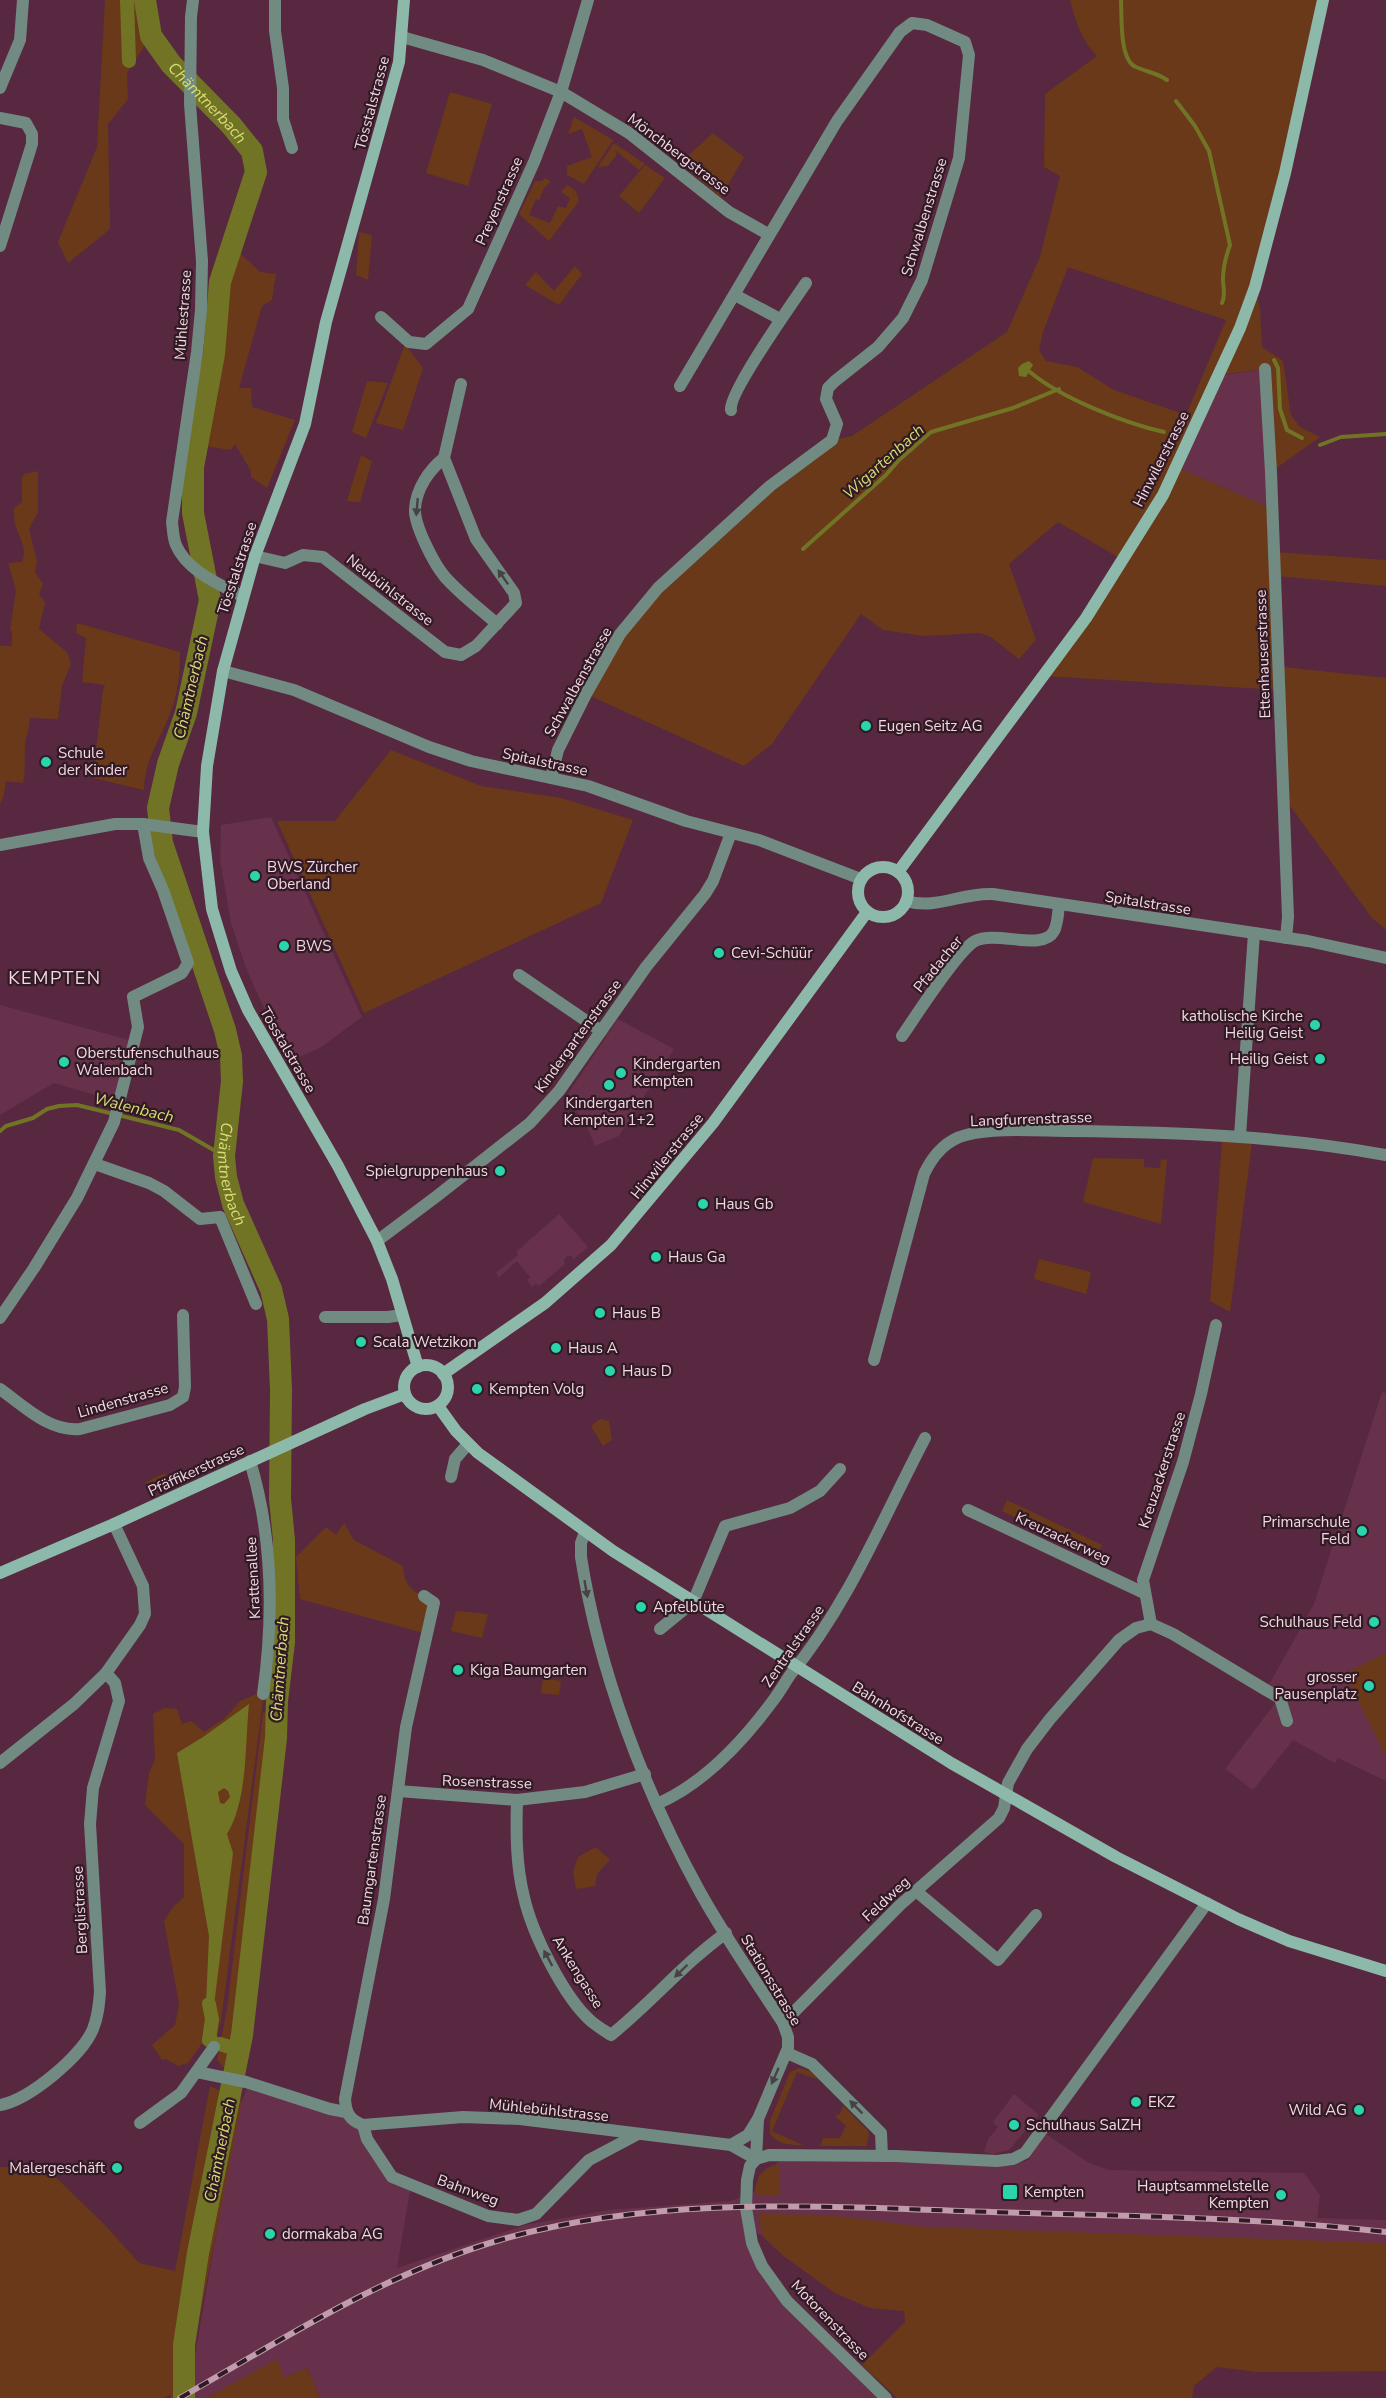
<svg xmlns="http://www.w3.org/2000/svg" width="1386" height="2398" font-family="'Nunito Sans',sans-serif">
<rect width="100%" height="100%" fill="#57283f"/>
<!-- built -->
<g fill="#67314b">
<polygon points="1265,369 1273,509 1176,467 1218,376"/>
<polygon points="271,817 362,1017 320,1048 292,1060 262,1004 246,968 231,923 220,860 221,825"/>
<polygon points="0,1005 133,1041 119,1102 54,1083 0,1115"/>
<polygon points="618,1019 674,1049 619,1136 595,1146 585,1122 566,1097"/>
<polygon points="559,1214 588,1247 573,1260 572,1256 567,1256 564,1260 565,1264 539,1286 536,1284 532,1287 527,1280 530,1277 517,1261 499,1277 496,1273 518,1255 516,1252"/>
<polygon points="1382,1392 1386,1393 1386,1781 1338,1758 1335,1763 1293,1740 1253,1790 1225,1769 1279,1698 1266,1690 1314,1604"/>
<polygon points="249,2083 346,2112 392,2177 411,2185 397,2268 525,2225 608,2210 731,2201 760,2189 764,2174 783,2158 1012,2166 1028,2160 1046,2134 1089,2163 1109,2170 1304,2173 1320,2195 1317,2218 1386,2220 1386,2371 1256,2372 1194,2310 912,2310 870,2308 835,2293 785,2257 760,2234 750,2232 762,2266 886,2398 320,2398 307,2368 284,2378 229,2386 206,2398 188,2398 186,2383 193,2366 228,2168 242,2101"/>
<polygon points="1014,2094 1039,2115 1009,2150 993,2154 984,2152 988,2139 998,2127 993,2122"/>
</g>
<!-- green -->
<g fill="#6a3919" fill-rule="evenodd">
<polygon points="105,0 145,0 151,36 127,73 128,99 108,124 110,229 68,263 58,242 97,147"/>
<path d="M 1070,0 L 1323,0 L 1255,287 L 1260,309 L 1262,347 L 1283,361 L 1291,415 L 1300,427 L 1320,437 L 1271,472 L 1264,369 L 1218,375 L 1176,467 L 1273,509 L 1275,552 L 1386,560 L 1386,586 L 1276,576 L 1279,690 L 1043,676 L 1123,560 L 1058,522 L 1009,564 L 1036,640 L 1019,659 L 991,637 L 980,633 L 924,636 L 883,630 L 861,614 L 772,744 L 744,766 L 586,694 L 658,588 L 832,440 L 852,436 L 1007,332 L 1040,257 L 1060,176 L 1044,167 L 1045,94 L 1097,56 C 1081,39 1076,22 1070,0 ZM 1068,267 L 1226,320 L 1186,415 L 1114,390 L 1077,367 L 1046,361 L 1039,350 L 1043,332 Z"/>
<polygon points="450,92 492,104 468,186 426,173"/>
<polygon points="574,117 613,140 584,184 567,175 567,166 592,157 582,129 568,134"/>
<polygon points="713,133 744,157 721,197 680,163"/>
<polygon points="614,143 645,164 639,170 615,150 617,154 608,166 598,167"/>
<polygon points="645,165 665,178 639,213 619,196"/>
<polygon points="545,178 551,182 544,188 539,200 536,199 529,215 550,223 558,206 566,208 570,198 561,192 567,185 576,191 579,201 549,241 519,214 535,181 542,181"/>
<polygon points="359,232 372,235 368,280 356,275"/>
<polygon points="237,250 260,272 276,274 272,300 262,306 239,388 251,388 252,407 295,420 267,488 251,477 251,471 235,444 231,450 191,444 208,323 212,271 227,271"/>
<polygon points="575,266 582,274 559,305 525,285 536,272 554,291"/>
<polygon points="405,344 423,368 403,430 376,423"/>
<polygon points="367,381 388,383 366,438 352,432"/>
<polygon points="361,455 372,461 360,502 347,501"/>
<path d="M 38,471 L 38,512 L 29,529 L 37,562 L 35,572 L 43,584 L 39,595 L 45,602 L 39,629 L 67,652 L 71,664 L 62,686 L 58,719 L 30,718 C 30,728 25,737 25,748 C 24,760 26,770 23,783 L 6,781 L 4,795 L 0,804 L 0,646 L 12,646 L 12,631 L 10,630 L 16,590 L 8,563 L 22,562 C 28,546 18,537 15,523 C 14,519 14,513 14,508 L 22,502 L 22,477 L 25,474 Z"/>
<path d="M 77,623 L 180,652 C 180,674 178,694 169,716 C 159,742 144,761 144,790 L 93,778 L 103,690 L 105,685 L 82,682 L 86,638 L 76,633 Z"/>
<polygon points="1284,667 1386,678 1386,930 1372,918 1288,803"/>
<polygon points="391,750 481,786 561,798 633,820 601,903 364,1013 277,821 335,821"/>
<polygon points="1222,1141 1252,1143 1230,1312 1210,1301"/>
<polygon points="1093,1158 1144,1159 1144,1167 1160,1168 1161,1159 1167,1160 1161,1224 1083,1202"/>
<polygon points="1039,1259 1091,1272 1086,1294 1034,1279"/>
<polygon points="600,1419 609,1421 612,1440 603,1446 591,1426"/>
<polygon points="165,1473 168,1480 149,1489 146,1482"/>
<polygon points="1007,1500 1102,1545 1096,1556 1002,1511"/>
<path d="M 344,1523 L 354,1540 L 403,1566 C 404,1590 416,1591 434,1603 L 427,1634 L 300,1599 L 296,1557 L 326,1527 L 336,1535 Z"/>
<polygon points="456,1611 488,1614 482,1638 451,1631"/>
<polygon points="1386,1653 1386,1754 1385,1755 1345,1673"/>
<polygon points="543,1678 561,1681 559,1695 541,1693"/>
<polygon points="259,1693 263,1700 221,2021 214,2047 203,2042 188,2063 178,2066 166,2059 162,2060 152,2045 175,2025 179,2004 164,1921 173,1907 184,1897 184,1844 145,1805 149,1773 155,1760 153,1714 165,1708 177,1709 182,1724 191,1721 204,1732 225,1718 240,1701"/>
<polygon points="277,1701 276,1738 242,2035 235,2069 223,2067 217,2060 227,2009 263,1713"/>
<polygon points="596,1847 610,1860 597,1874 595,1886 578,1889 576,1888 573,1872 578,1857"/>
<path d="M 799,2068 L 810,2071 L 819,2080 L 797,2072 L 772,2131 L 803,2145 C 789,2145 780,2145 770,2134 L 770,2121 L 790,2072 Z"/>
<polygon points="210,2086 242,2101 187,2383 188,2398 171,2398 170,2395 164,2398 0,2398 0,2167 46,2168 104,2224 139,2263 175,2271"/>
<polygon points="843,2105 869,2132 867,2146 820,2146 823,2138 840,2138 846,2126 835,2116 840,2114"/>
<path d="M 779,2164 L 779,2195 L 759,2195 L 755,2193 C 756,2176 763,2167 779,2164 Z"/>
<polygon points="758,2214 827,2215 925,2227 1386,2243 1386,2371 1256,2372 1217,2367 1194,2386 1192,2398 897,2398 862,2365 905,2322 904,2311 870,2308 835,2293 785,2257 763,2237"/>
<polygon points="277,2359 284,2378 307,2368 320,2398 206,2398"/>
</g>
<!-- water -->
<g fill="#717425" fill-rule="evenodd">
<polygon points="1029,361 1033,365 1026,377 1019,376 1018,368 1022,364"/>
<path d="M 249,1704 C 245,1743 248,1800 227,1834 L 233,1853 L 214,2005 L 206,2003 L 209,1936 L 177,1753 L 203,1737 ZM 224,1788 L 228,1791 L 230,1797 L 224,1804 L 220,1803 L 218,1792 Z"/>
</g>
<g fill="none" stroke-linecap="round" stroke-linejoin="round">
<!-- stream -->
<g stroke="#717425" stroke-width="4">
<path d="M 1121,0 C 1122,17 1119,60 1136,67 C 1147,72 1157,73 1167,80"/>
<path d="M 1176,101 L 1195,126 L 1209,151 L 1230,245 C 1226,256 1223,267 1223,279 C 1223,288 1226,294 1222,303"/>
<polyline points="1274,360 1278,368 1280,409 1287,430 1302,438"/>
<path d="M 1030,372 C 1061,398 1124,423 1164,432"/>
<polyline points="1320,445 1341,437 1386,434"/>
<polyline points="803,549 886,475 899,460 931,432 1013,408 1059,389"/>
<polyline points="0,1131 6,1126 33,1118 47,1109 59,1106 77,1105 179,1130 224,1156"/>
</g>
<!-- canal -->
<g stroke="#717425" stroke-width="14">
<polyline points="127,0 129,61"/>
<polyline points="209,2004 212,2019 209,2040 212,2041"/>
<polyline points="220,2044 239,2050"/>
</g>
<!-- river -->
<path stroke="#717425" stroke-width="22" id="s1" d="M 145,0 L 151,36 L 171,64 L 231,125 L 252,151 L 256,172 L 220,282 L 214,354 L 193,467 L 193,513 L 210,600 L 186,713 L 168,764 L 158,808 L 162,843 L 225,1030 L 231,1056 L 232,1081 L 224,1156 L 226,1177 L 233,1204 L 271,1289 L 278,1319 L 281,1390 L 280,1499 L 284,1540 L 284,1642 L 277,1701 L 276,1738 L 242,2035 L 198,2253 L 184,2345 L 184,2398"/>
<!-- minor -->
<g stroke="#718b82" stroke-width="12">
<path d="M 193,0 L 191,17 L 190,104 L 202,261 L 201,310 L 197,352 L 172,522 C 173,529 173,538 176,545 C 187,571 219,584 242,596"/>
<polyline points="275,0 275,31 283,88 283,119 292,148"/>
<polyline points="402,37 483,60 561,92 629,133 729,212 768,234"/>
<polyline points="0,88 20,40 23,0"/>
<polyline points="0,118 26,123 32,134 32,144 0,246"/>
<polyline points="735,295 780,319"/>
<polyline points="381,317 409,342 426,344 468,309 534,162 561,92 588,0"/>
<polyline points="1265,369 1271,472 1288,917 1286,938"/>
<path d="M 731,410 C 728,394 793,302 806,283"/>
<path d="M 444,458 C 429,470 416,489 415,509 C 414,525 434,564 445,577 C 460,594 480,609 497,624"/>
<polyline points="255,556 285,563 303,555 323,557 445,652 461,655 476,646 516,603 514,593 476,539 444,458 461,384"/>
<polyline points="551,778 558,750 586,694 620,634 658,588 770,486 832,440 837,424 826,399 828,388 835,381 878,347 903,318 922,280 959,158 969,55 965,42 927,25 912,23 900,32 837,121 680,386"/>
<polyline points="0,845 115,824 143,824 203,832"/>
<polyline points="519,975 601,1031"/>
<path d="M 902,1036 C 916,1016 957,951 975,941 C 996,930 1043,952 1054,931 C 1058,923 1058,913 1059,904"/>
<polyline points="1240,1136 1254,933"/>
<polyline points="95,1164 149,1183 164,1191 200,1219 220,1217 256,1304"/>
<polyline points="377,1241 437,1196 530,1123 559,1091 646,967 705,894 713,881 731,833"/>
<polyline points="325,1317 388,1317 402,1315"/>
<polyline points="0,1318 34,1268 77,1198 114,1122 138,1027 133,997 182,973 188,963 163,890 149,858 143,824"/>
<path d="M 874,1360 L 924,1174 C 933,1155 946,1140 966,1135 C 995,1127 1041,1131 1071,1131 C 1177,1132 1282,1136 1386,1155"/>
<path d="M 0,1389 C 24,1406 49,1432 80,1429 L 170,1405 L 183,1397 L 185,1387 L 183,1315"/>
<path d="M 250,1461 C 273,1537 274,1616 263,1694"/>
<polyline points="451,1477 455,1459 468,1444"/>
<polyline points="968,1510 1144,1593"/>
<path d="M 424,1596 L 434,1603 L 406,1727 L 384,1899 L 345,2099 C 346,2114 350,2120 363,2125 L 463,2117 L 520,2119 L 731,2145 L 756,2159"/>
<polyline points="1151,1624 1143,1580 1183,1462 1201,1394 1216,1325"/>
<polyline points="660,1629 693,1602 725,1526 790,1508 820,1491 840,1469"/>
<polyline points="0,1763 74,1704 106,1673 140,1625 145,1614 143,1586 114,1524"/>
<polyline points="398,1791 517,1800 585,1792 645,1774"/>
<path d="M 517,1800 C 516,1832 516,1866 524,1897 C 532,1933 564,1998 592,2022 C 598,2027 605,2031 611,2035 C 651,2003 684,1963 726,1933"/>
<path d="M 657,1804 C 703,1784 743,1741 772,1702 C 779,1693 784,1684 790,1675 C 848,1605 883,1518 925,1438"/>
<polyline points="916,1891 998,1960 1036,1915"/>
<polyline points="783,2023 900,1905 999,1818 1004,1808 1008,1783 1027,1749 1050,1719 1119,1640 1136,1628 1151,1624 1173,1634 1266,1690 1280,1698 1287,1721"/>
<polyline points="787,2053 812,2064 881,2133 882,2156"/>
<polyline points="197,2072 246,2082 330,2109 346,2112"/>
<path d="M 0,2105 C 29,2100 82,2056 93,2029 C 98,2017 99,2005 100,1992 L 90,1824 L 93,1788 L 119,1701 L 115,1683 L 106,1673"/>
<polyline points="140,2123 181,2093 214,2047"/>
<polyline points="363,2125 367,2139 392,2177 488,2216 518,2220 536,2214 589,2160 638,2134"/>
<polyline points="731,2145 748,2135 758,2119"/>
</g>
<!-- tertiary -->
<g stroke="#718b82" stroke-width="12">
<polyline points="223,671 294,690 429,747 471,761 588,786 686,821 759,840 861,879"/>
<path d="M 906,901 C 936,910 963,892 993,894 L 1308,941 L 1386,958"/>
<path d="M 585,1532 L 581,1543 L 581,1557 C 599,1672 644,1790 700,1892 C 725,1937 755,1980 783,2023 L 788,2037 L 788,2048 L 758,2119 L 756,2159 L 750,2166 L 747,2180 L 746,2208 L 752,2243 L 762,2266 L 787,2301 L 886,2398"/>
<polyline points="756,2159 769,2155 896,2156 997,2161 1013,2159 1025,2153 1207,1903"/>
</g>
<!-- secondary -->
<g stroke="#8db9aa" stroke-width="12">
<polyline points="404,0 399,62 326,322 305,424 255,556 223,671 207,766 203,832 212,909 231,971 248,1010 338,1166 377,1241 392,1279 418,1367"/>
<circle cx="883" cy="892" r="25"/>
<polyline points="898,872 1086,618 1163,495 1240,328 1255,287 1285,173 1323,0"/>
<circle cx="426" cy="1387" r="22"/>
<polyline points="443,1374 545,1303 611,1245 713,1123 867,912"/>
<polyline points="438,1406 456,1431 478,1453 613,1551 951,1763 1116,1857 1238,1919 1289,1941 1386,1971"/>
<polyline points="0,1573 114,1524 365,1409 405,1394"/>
</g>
<!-- rail casing -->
<g stroke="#c09cac" stroke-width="6">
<path id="rail" d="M 180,2398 C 283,2339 385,2273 500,2240 C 658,2194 829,2207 992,2212 C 1123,2216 1255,2217 1386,2232"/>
</g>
<!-- rail -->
<use href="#rail" stroke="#301a24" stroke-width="4" stroke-dasharray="11" stroke-linecap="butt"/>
</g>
<!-- one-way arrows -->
<defs><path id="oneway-solid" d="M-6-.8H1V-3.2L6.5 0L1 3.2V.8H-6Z" transform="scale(1.5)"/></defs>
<g fill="#474245">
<use href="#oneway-solid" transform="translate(417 507) rotate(95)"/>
<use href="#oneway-solid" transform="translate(503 577) rotate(-125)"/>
<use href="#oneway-solid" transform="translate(586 1589) rotate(80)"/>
<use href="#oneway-solid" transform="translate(548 1958) rotate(-118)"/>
<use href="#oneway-solid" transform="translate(681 1971) rotate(136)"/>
<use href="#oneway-solid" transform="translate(775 2076) rotate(114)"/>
<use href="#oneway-solid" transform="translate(856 2107) rotate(-135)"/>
</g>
<!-- markers -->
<g fill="#2bd5ac" stroke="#301a24" stroke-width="2">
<circle cx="866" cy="726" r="6"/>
<circle cx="46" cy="762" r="6"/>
<circle cx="255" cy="876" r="6"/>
<circle cx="284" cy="946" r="6"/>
<circle cx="719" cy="953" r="6"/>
<circle cx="1315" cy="1025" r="6"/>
<circle cx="1320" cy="1059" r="6"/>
<circle cx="64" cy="1062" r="6"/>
<circle cx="621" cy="1073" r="6"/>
<circle cx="609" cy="1085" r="6"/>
<circle cx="500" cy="1171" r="6"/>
<circle cx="703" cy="1204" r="6"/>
<circle cx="656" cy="1257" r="6"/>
<circle cx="600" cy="1313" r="6"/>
<circle cx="361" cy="1342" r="6"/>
<circle cx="556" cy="1348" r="6"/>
<circle cx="610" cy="1371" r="6"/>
<circle cx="477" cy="1389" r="6"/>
<circle cx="1362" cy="1531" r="6"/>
<circle cx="641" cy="1607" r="6"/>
<circle cx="1374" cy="1622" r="6"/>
<circle cx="458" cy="1670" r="6"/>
<circle cx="1369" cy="1686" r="6"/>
<circle cx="1136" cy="2102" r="6"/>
<circle cx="1359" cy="2110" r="6"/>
<circle cx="1014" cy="2125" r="6"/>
<circle cx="117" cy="2168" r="6"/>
<rect x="1002" y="2184" width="16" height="16" rx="3"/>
<circle cx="1281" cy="2195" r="6"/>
<circle cx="270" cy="2234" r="6"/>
</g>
<g text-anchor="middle" stroke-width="4.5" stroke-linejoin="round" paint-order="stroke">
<!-- street labels -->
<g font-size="15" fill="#f5d6e3" stroke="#301a24">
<text transform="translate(372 103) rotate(-75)" y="5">Tösstalstrasse</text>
<text transform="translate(679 154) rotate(37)" y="5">Mönchbergstrasse</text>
<text transform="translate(499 201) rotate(-66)" y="5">Preyenstrasse</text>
<text transform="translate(924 217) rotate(-73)" y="5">Schwalbenstrasse</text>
<text transform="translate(183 315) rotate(-86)" y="5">Mühlestrasse</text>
<text transform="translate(1161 459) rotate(-63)" y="5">Hinwilerstrasse</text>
<text transform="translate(237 568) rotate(-72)" y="5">Tösstalstrasse</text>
<text transform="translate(390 590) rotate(38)" y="5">Neubühlstrasse</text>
<text transform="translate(1263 654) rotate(-92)" y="5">Ettenhauserstrasse</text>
<text transform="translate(578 682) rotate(-61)" y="5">Schwalbenstrasse</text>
<text transform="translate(545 762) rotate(12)" y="5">Spitalstrasse</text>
<text transform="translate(1148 903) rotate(9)" y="5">Spitalstrasse</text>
<text transform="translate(938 964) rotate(-51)" y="5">Pfadacher</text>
<text transform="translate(578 1036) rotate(-54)" y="5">Kindergartenstrasse</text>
<text transform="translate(288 1050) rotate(60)" y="5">Tösstalstrasse</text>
<text transform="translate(1031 1119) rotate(-2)" y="5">Langfurrenstrasse</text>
<text transform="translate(667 1156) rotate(-51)" y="5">Hinwilerstrasse</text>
<text transform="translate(123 1400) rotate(-16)" y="5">Lindenstrasse</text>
<text transform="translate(196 1470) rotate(-25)" y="5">Pfäffikerstrasse</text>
<text transform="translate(1162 1470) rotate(-72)" y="5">Kreuzackerstrasse</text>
<text transform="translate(1063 1538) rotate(25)" y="5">Kreuzackerweg</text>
<text transform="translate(253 1578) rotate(-93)" y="5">Krattenallee</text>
<text transform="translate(793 1646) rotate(-55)" y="5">Zentralstrasse</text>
<text transform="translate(898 1713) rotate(32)" y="5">Bahnhofstrasse</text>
<text transform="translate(487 1782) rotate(2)" y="5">Rosenstrasse</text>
<text transform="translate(372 1860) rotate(-82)" y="5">Baumgartenstrasse</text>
<text transform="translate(886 1899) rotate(-43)" y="5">Feldweg</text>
<text transform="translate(80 1910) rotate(-93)" y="5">Berglistrasse</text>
<text transform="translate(578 1972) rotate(58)" y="5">Ankengasse</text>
<text transform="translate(771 1980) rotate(59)" y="5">Stationsstrasse</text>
<text transform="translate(549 2110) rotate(6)" y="5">Mühlebühlstrasse</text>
<text transform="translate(468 2190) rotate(20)" y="5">Bahnweg</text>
<text transform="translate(830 2320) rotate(46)" y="5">Motorenstrasse</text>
</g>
<!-- poi labels -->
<g font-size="15" fill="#f5d6e3" stroke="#301a24" text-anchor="start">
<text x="878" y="731">Eugen Seitz AG</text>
<text x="58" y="758">Schule<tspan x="58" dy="17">der Kinder</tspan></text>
<text x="267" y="872">BWS Zürcher<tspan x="267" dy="17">Oberland</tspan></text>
<text x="296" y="951">BWS</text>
<text x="731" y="958">Cevi-Schüür</text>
<text x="1303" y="1021" text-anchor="end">katholische Kirche<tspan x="1303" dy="17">Heilig Geist</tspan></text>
<text x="76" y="1058">Oberstufenschulhaus<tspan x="76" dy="17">Walenbach</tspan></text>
<text x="1308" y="1064" text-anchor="end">Heilig Geist</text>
<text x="633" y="1069">Kindergarten<tspan x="633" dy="17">Kempten</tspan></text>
<text x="609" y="1108" text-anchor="middle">Kindergarten<tspan x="609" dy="17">Kempten 1+2</tspan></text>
<text x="488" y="1176" text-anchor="end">Spielgruppenhaus</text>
<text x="715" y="1209">Haus Gb</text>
<text x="668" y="1262">Haus Ga</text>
<text x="612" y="1318">Haus B</text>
<text x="373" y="1347">Scala Wetzikon</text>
<text x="568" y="1353">Haus A</text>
<text x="622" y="1376">Haus D</text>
<text x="489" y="1394">Kempten Volg</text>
<text x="1350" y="1527" text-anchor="end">Primarschule<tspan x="1350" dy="17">Feld</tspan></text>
<text x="653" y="1612">Apfelblüte</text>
<text x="1362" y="1627" text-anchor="end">Schulhaus Feld</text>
<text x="470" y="1675">Kiga Baumgarten</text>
<text x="1357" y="1682" text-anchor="end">grosser<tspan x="1357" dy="17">Pausenplatz</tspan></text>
<text x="1148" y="2107">EKZ</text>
<text x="1347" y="2115" text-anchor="end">Wild AG</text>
<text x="1026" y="2130">Schulhaus SalZH</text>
<text x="105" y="2173" text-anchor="end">Malergeschäft</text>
<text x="1269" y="2191" text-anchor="end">Hauptsammelstelle<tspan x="1269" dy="17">Kempten</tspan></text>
<text x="1024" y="2197">Kempten</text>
<text x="282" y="2239">dormakaba AG</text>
</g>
<!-- water labels -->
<g font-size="16" font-style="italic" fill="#d7dd72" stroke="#301a24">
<text dy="6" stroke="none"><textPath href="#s1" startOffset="124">Chämtnerbach</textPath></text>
<text transform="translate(883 461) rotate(-42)" y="6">Wigartenbach</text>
<text transform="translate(190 687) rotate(-77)" y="6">Chämtnerbach</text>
<text transform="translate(134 1107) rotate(14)" y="6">Walenbach</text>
<text dy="6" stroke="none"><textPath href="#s1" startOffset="1242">Chämtnerbach</textPath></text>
<text transform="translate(279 1669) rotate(-86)" y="6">Chämtnerbach</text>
<text transform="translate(219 2150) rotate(-79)" y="6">Chämtnerbach</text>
</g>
<!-- quarter labels -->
<g font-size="18" letter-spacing="1.5" fill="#f5d6e3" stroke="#301a24">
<text x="55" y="984">KEMPTEN</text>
</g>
</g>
</svg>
